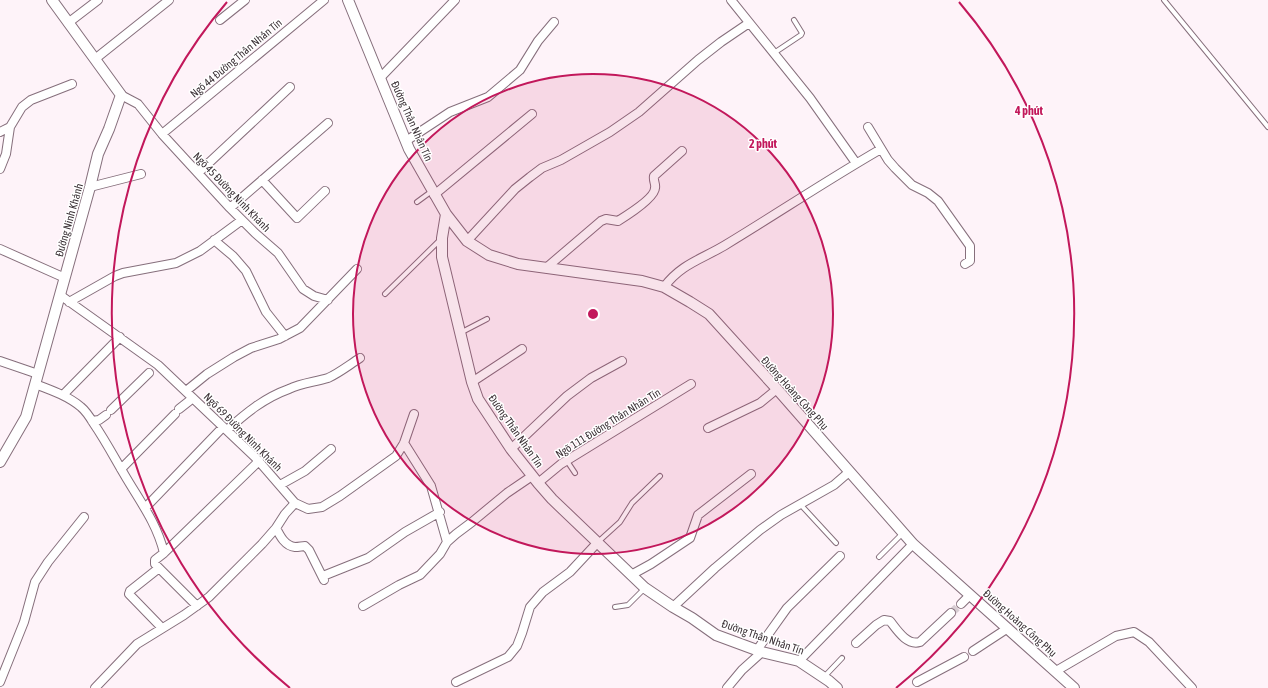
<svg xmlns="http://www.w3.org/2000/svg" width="1268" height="688" font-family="'Asap Condensed',sans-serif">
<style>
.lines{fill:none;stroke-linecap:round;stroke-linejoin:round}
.minor-tunnel{stroke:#d7ccd2;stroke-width:8;stroke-dasharray:8 4;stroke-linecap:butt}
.service-casing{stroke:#866f7c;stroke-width:6}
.minor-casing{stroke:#866f7c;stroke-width:10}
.tertiary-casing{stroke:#866f7c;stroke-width:12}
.service{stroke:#fff;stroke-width:4}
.minor{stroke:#fff;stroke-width:8}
.tertiary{stroke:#fff;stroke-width:10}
.ring{fill:none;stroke:#c2185b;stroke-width:2}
.labels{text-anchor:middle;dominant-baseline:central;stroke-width:3;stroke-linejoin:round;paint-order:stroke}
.street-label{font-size:11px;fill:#3a3035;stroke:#fff}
.centre{fill:#c2185b;stroke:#fff;stroke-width:2}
.ring-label{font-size:12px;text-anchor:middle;font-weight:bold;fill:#c2185b;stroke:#fff;stroke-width:3;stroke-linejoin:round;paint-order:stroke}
</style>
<rect width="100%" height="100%" fill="#fef3f9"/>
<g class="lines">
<path class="minor-tunnel" d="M 951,613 L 961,604"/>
<defs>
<path id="service" d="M 1164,0 L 1268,127
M 774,53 L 801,35 L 802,33 L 794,20
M 417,202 L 432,191
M 385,294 L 440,240
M 460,333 L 487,319
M 567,461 L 575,473
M 800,504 L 836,543
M 598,542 L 620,522 L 632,503 L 660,476
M 879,557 L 903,533
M 615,607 L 628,605 L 645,588
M 824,677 L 842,658"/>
<path id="minor" d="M 731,0 L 810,98 L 856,163
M 220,20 L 245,0
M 68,23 L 98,0
M 95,59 L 169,0
M 380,78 L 455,0
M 121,95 L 138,104 L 162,134 L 230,208 L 255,233 L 278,253 L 303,289 L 314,296 L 328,300
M 10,127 L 22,107 L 31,100 L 72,84
M 868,127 L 888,160 L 895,168 L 912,185 L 928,193 L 938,201 L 970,246 L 970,261 L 965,264
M 0,132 L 10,127 L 6,154 L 0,169
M 162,134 L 324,0
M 406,141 L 450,112 L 488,97 L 520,70 L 538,41 L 554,22
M 198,173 L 290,87
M 262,180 L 297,218 L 325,191
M 90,187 L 141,174
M 434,195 L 532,114
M 230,208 L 328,123
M 214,240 L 233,256 L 246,271 L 266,312 L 285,336
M 467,241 L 515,189 L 530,177 L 542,168 L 561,160 L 610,132 L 639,112 L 698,60 L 721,42 L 749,23
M 0,249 L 65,278
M 546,268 L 601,221 L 606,219 L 618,221 C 626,216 655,198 655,188 C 656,184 653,181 654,176 L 682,151
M 664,287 C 682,263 703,259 727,244 C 778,213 829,179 881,149
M 60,295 L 158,365 L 256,458 L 295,503 L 308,509 L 322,507 L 340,496 L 396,456 L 404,443 L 414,414
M 69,302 L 115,276 L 123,273 L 176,263 L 200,251 L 242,220
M 0,361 L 38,374
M 472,382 L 522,349
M 35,384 C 51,390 68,396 81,407 C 86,411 91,419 94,424 C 105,440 114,457 124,474 C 139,500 157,523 164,553 L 155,560 L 155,564 L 197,606
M 186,391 L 207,374 L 234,357 L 251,348 L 279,339 L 300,328 L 357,269
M 63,395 L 120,337
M 179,409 L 193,398
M 111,410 L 149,373
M 92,421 L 99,420 L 106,415
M 708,428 L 760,403 L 777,389
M 227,430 C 246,413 264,398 289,389 C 301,383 315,382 328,378 C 339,373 349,365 360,358
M 404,443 L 431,486 L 447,542
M 511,449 L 567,396 L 591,378 L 622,361
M 121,469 L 175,414
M 538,483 L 561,464 L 691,384
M 280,485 L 305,471 L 331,449
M 145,508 L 223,427
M 276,528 C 280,536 285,546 295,547 C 299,547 302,546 305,546 L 309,550 L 324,580
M 164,553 L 259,461
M 159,568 L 130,591 L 129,594 L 162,628
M 631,575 L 651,564 L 690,538 L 698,515 L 751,474
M 323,576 L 368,558 L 405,532 L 440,512
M 961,604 L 970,595
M 363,606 L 399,585 L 420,575 L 440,554 L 447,542 L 456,534 L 472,522 L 507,493 L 532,476
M 673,607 L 715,568 L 760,530 L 781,515 L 834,485 L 849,472
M 856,643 L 876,625 L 884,620 L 890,621 C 897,630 907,646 920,642 L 951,613
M 757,650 L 787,608 L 840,556
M 973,651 L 1008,628
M 799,661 L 913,544
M 1056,671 L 1116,636 L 1134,632 L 1149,642 L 1192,688
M 0,682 L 24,622 L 35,582 L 48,562 L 84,517
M 456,682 L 508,657 L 517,646 L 522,633 L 530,607 L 543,592 L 570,572 L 598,542
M 917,682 L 964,657
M 95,688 L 137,644 L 184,615 L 209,597 L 262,544 L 276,528 L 285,514 L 295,503
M 727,688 L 742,670 L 762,652"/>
<path id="tertiary" d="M 348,0 L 409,149 L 446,214 L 442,238 L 442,257 L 472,382 L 478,399 L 511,449 L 538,483 L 552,499 L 645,588 L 673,607 L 692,618 L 716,635 L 762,652 L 799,661 L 829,681 L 837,688
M 446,214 L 467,241 L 489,255 L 518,264 L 642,281 L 664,287 L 690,302 L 709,314 L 777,389 L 913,544 L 1074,688
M 0,462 L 26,417 L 90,187 L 98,154 L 109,129 L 121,95 L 52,0"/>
</defs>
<use href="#service" class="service-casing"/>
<use href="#minor" class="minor-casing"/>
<use href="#tertiary" class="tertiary-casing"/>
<use href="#service" class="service"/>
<use href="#minor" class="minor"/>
<use href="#tertiary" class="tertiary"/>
</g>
<circle cx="593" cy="314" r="240" fill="#c2185b" fill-opacity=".12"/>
<g class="ring">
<circle cx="593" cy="314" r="240"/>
<path d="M290 688A481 481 0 0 1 227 2M959 2A481 481 0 0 1 896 688"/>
</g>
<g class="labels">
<g class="street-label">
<text transform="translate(236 58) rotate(-40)">Ngõ 44 Đường Thân Nhân Tín</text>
<text transform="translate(412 121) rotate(66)">Đường Thân Nhân Tín</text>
<text transform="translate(232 192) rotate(46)">Ngõ 45 Đường Ninh Khánh</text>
<text transform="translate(69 220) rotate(-74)">Đường Ninh Khánh</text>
<text transform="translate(795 393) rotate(48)">Đường Hoàng Công Phụ</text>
<text transform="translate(608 423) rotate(-32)">Ngõ 111 Đường Thân Nhân Tín</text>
<text transform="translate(516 431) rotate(55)">Đường Thân Nhân Tín</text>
<text transform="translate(243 432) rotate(45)">Ngõ 69 Đường Ninh Khánh</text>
<text transform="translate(1020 623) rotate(42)">Đường Hoàng Công Phụ</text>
<text transform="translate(763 637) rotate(19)">Đường Thân Nhân Tín</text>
</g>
</g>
<circle cx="593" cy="314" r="6" class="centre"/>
<g class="ring-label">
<text x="1029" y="115">4 phút</text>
<text x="763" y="148">2 phút</text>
</g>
</svg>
